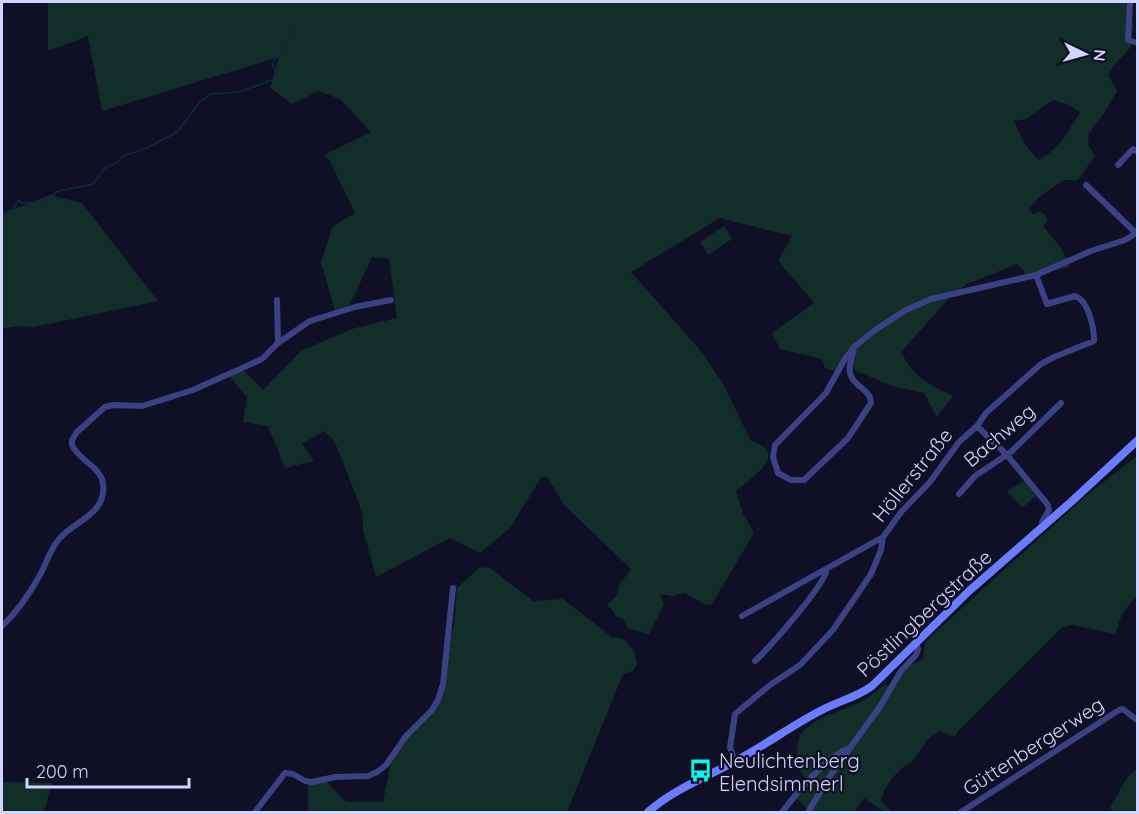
<svg xmlns="http://www.w3.org/2000/svg" width="1139" height="814" font-family="Quicksand,sans-serif">
<style>
.green{fill:#122e29;fill-rule:evenodd}
.lines{fill:none;stroke-linecap:round;stroke-linejoin:round}
.stream{stroke:#0c2a46;stroke-width:1.5}
.minor{stroke:#3a4283;stroke-width:6}
.secondary{stroke:#6a7dfe;stroke-width:8}
.labels{text-anchor:middle;dominant-baseline:central;stroke-width:4.5;stroke-linejoin:round;paint-order:stroke}
.street-label{font-size:20px;fill:#d2d4ff;stroke:#0f0f25}
.poi-label{font-size:20px;fill:#d2d4ff;stroke:#0f0f25;text-anchor:start}
</style>
<rect width="100%" height="100%" fill="#0f0f25"/>
<path class="green" d="M 48,2 L 1131,2 L 1133,26 L 1131,47 L 1114,65 L 1108,75 L 1117,91 L 1104,113 L 1089,133 L 1088,144 L 1095,156 L 1078,180 L 1064,180 L 1039,197 L 1029,209 L 1033,214 L 1040,211 L 1045,215 L 1047,221 L 1043,226 L 1061,248 L 1070,267 L 1036,275 L 1027,275 L 1017,264 L 967,284 L 952,295 L 901,352 C 915,379 927,383 953,396 L 937,417 L 924,393 L 895,387 L 856,371 L 853,366 L 856,356 L 847,349 L 835,371 L 825,368 L 822,359 L 780,349 L 772,333 L 814,303 L 778,261 L 792,236 L 720,218 L 631,272 L 701,351 L 723,384 L 751,441 C 791,453 752,477 736,491 L 743,514 L 754,533 L 712,604 L 706,605 L 685,593 L 672,596 L 660,594 L 664,605 L 649,634 L 628,628 L 623,619 L 616,617 L 612,609 L 607,606 L 617,595 L 619,585 L 631,569 L 564,505 L 547,476 L 541,478 L 510,528 L 480,553 L 450,538 L 376,577 L 363,530 L 363,516 L 355,493 L 334,440 L 324,431 L 302,444 L 314,461 L 285,468 L 268,426 L 243,422 L 247,397 L 229,376 L 243,370 L 263,390 L 302,350 L 355,328 L 397,318 L 389,259 L 372,257 L 350,305 L 335,311 L 321,262 L 333,226 L 355,213 L 330,161 L 324,155 L 371,132 L 340,99 L 319,91 L 292,104 L 270,88 L 279,57 L 102,111 L 88,36 L 48,51 ZM 1053,100 L 1067,104 L 1080,112 C 1068,131 1059,150 1038,160 L 1024,143 L 1014,121 L 1026,119 Z
M 50,195 L 82,203 L 158,301 L 34,327 L 17,326 L 2,329 L 2,214 Z
M 724,226 L 732,239 L 708,255 L 700,242 Z
M 1137,456 L 1137,595 L 1122,614 L 1115,634 L 1073,625 L 1061,628 L 958,731 L 955,737 L 940,731 C 921,741 924,749 912,762 C 908,766 909,763 904,767 C 894,774 883,789 881,801 L 891,811 L 890,812 L 885,812 L 864,798 L 854,812 L 811,812 L 796,798 L 807,779 L 793,763 C 800,752 795,745 800,736 C 814,715 846,711 866,699 C 872,695 879,689 885,685 L 890,686 L 909,666 L 923,659 L 925,644 L 931,636 L 1087,495 Z
M 1024,481 L 1036,496 L 1022,508 L 1007,491 Z
M 480,567 L 490,568 L 533,601 L 563,599 L 612,637 L 624,639 L 634,651 L 637,664 L 633,671 L 623,674 L 567,812 L 308,812 L 308,784 L 326,781 L 346,802 L 383,802 L 391,760 L 407,736 L 441,699 L 448,648 L 454,624 L 457,588 Z
M 1137,769 L 1137,812 L 1114,812 L 1110,808 L 1128,776 Z
M 2,782 L 52,783 L 44,812 L 2,812 Z"/>
<g class="lines">
<path class="stream" d="M 2,212 L 12,210 L 19,200 L 21,203 L 45,203 L 58,191 L 93,184 L 105,168 L 118,162 L 123,156 L 147,148 L 177,132 L 200,102 L 211,94 L 239,92 L 275,79 L 275,70 L 272,63 L 281,53 L 294,24"/>
<path class="minor" d="M 1130,2 L 1128,40 L 1138,43
M 1118,165 L 1133,149 L 1138,152
M 1086,185 L 1136,233
M 277,300 L 278,343
M 854,347 C 853,357 847,367 851,376 C 856,388 871,390 871,403 L 848,438 L 804,480 L 791,480 L 778,473 L 773,457 L 775,445 L 826,393 L 846,357 L 854,347 L 875,330 L 906,310 L 931,299 L 1036,275 L 1091,251 L 1125,240 L 1138,232
M 977,426 L 1007,455 L 1048,505 L 1049,510 L 1042,522 L 1044,526
M 959,494 L 975,476 L 1011,452 L 1061,403
M 742,616 L 883,537
M 2,626 C 17,612 30,593 40,575 C 47,562 50,549 60,538 C 76,520 107,514 103,483 C 100,466 78,460 72,445 L 72,440 L 77,432 L 105,407 L 113,405 L 142,406 L 193,390 L 262,359 L 278,343 L 310,321 L 355,307 L 391,300
M 755,661 C 769,648 825,585 827,569
M 735,762 L 730,747 L 735,714 L 770,685 L 800,665 L 833,630 L 871,574 L 881,550 L 883,537 L 902,511 L 930,482 L 959,442 L 977,426 L 986,413 L 1041,364 L 1054,357 L 1094,341 C 1094,328 1089,301 1075,296 L 1047,304 L 1036,275
M 255,812 L 285,773 L 293,774 L 305,781 L 312,782 L 335,777 L 368,776 L 377,772 L 386,765 L 406,736 L 432,710 L 438,700 L 443,684 L 453,588
M 782,812 C 794,796 829,754 848,749
M 808,812 L 832,773 L 879,708 L 901,671 L 916,655 L 918,649 L 916,643
M 961,812 L 1119,710 L 1123,709 L 1138,721"/>
<path class="secondary" d="M 648,812 C 675,788 708,777 739,759 C 767,744 794,724 822,710 C 839,701 857,697 872,686 L 969,591 L 1071,502 L 1138,440"/>
</g>
<defs>
<symbol id="bus-bare" viewBox="-9 -9 18 18"><path d="M-5-6H5V4H4V6H2V4H-2V6H-4V4H-5ZM-3.5-4V0h7V-4ZM-3.5 1.2v1.5H-2V1.2ZM2 1.2v1.5H3.5V1.2Z" fill="#01fcee" stroke="#0f0f25" stroke-width="2.5" paint-order="stroke"/></symbol>
</defs>
<g fill-rule="evenodd">
<use href="#bus-bare" x="684" y="754" width="33" height="33"/>
</g>
<g class="labels">
<g class="street-label">
<text transform="translate(999 435) rotate(-40)">Bachweg</text>
<text transform="translate(912 475) rotate(-51)">Höllerstraße</text>
<text transform="translate(924 613) rotate(-43)">Pöstlingbergstraße</text>
<text transform="translate(1033 746) rotate(-33)">Güttenbergerweg</text>
</g>
<g class="poi-label">
<text x="719" y="760">Neulichtenberg<tspan x="719" dy="23">Elendsimmerl</tspan></text>
</g>
</g>
<rect width="1139" height="814" fill="none" stroke="#d2d4ff" stroke-width="6"/>
<g transform="translate(1085 54) rotate(95)" stroke="#0f0f25" stroke-width="4.5" paint-order="stroke">
<path d="M0-4.5L10 22L0 15L-10 22Z" fill="#d2d4ff"/>
<text y="-9" font-size="16" font-weight="bold" text-anchor="middle" fill="#d2d4ff">N</text>
</g>
<path d="M27 778v9h162v-9" fill="none" stroke="#d2d4ff" stroke-width="3"/>
<text x="36" y="778" font-size="18" fill="#d2d4ff" stroke="#0f0f25" stroke-width="4.5" paint-order="stroke">200 m</text>
</svg>
